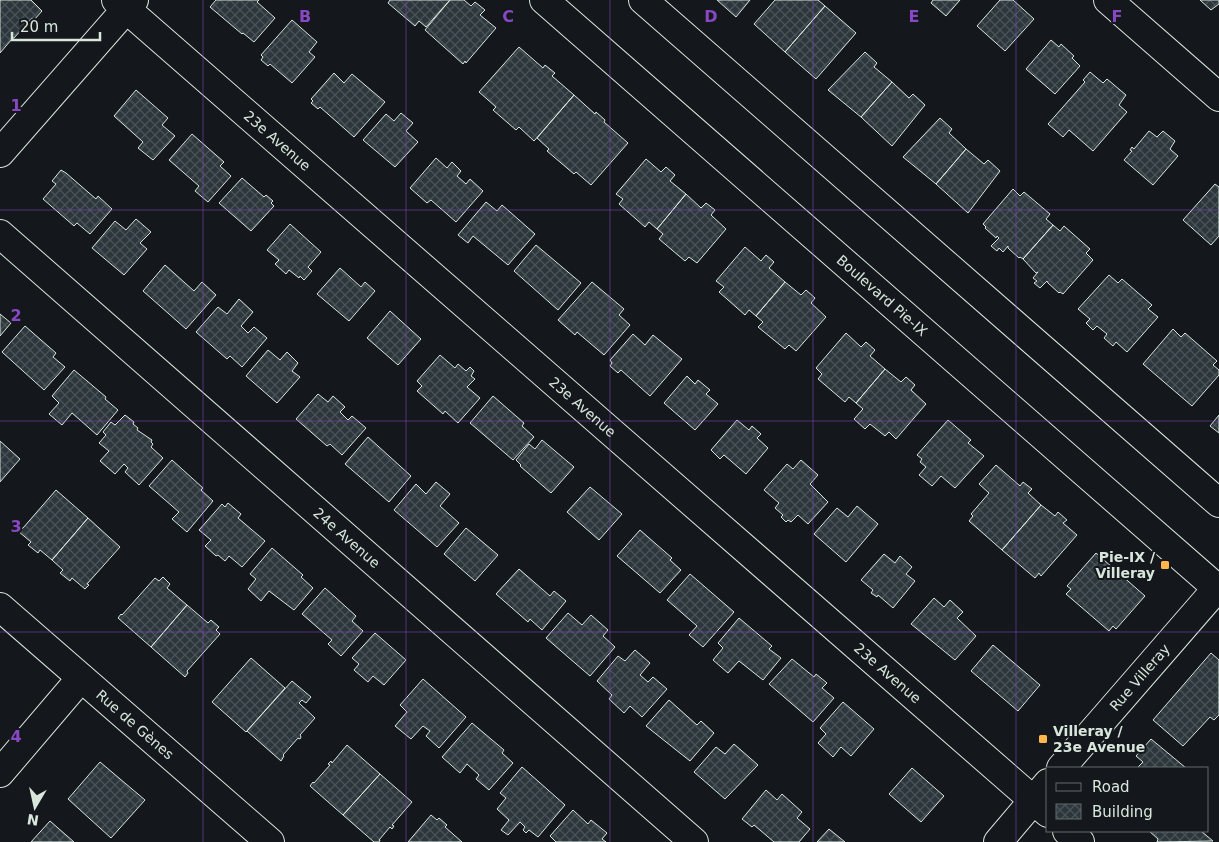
<svg xmlns="http://www.w3.org/2000/svg" width="1219" height="842" font-family="'DejaVu Sans',sans-serif">
<style>
.building{fill:url(#building-cross-hatch);stroke:#d8e6dc}
.lines{fill:none;stroke-linecap:round;stroke-linejoin:round}
.minor-casing{stroke:#d8e6dc;stroke-width:30}
.major-casing{stroke:#d8e6dc;stroke-width:30}
.minor{stroke:#14181c;stroke-width:28}
.major{stroke:#14181c;stroke-width:28}
.grid{fill:none;stroke:#8948c3;stroke-width:1;stroke-opacity:0.55}
.poi-dot{fill:#ffb74d;stroke:#14181c;stroke-width:2}
.labels{text-anchor:middle;dominant-baseline:central;stroke-width:4;stroke-linejoin:round;paint-order:stroke}
.street-label{font-size:14px;fill:#d8e6dc;stroke:#14181c}
.poi-label{font-size:14px;font-weight:bold;fill:#d8e6dc;stroke:#14181c;text-anchor:end}
.grid-label{font-size:16px;text-anchor:middle;font-weight:bold;fill:#8948c3;stroke:#14181c;stroke-width:4;stroke-linejoin:round;paint-order:stroke}
</style>
<defs>
<pattern id="building-cross-hatch" width="8" height="8" patternUnits="userSpaceOnUse" patternTransform="scale(1.25)"><rect width="8" height="8" fill="#2c363c"/><path d="M0 0l8 8M0 8l8-8" fill="none" stroke="#4a5358"/></pattern>
</defs>
<rect width="100%" height="100%" fill="#14181c"/>
<path class="building" d="M 0,0 L 31,0 L 42,11 L 34,20 L 32,18 L 14,38 L 12,38 L 12,39 L 0,53 Z
M 216,0 L 259,0 L 257,2 L 275,18 L 254,42 L 243,33 L 242,34 L 210,7 Z
M 390,0 L 450,0 L 426,27 L 419,21 L 415,26 L 388,3 Z
M 450,0 L 464,0 L 471,6 L 475,2 L 485,10 L 480,15 L 496,28 L 466,63 L 465,61 L 463,64 L 425,30 Z
M 717,0 L 750,0 L 736,17 Z
M 775,0 L 818,0 L 825,6 L 785,52 L 754,24 Z
M 933,0 L 960,0 L 946,16 L 931,3 Z
M 1000,0 L 1013,0 L 1034,19 L 1005,51 L 977,26 Z
M 1200,0 L 1219,0 L 1219,4 L 1211,10 Z
M 825,6 L 856,33 L 816,79 L 785,52 Z
M 292,20 L 317,42 L 309,52 L 315,57 L 292,83 L 270,64 L 268,66 L 261,60 L 263,57 L 261,55 Z
M 1051,40 L 1059,47 L 1061,44 L 1074,56 L 1072,58 L 1080,66 L 1055,94 L 1026,69 Z
M 519,47 L 543,68 L 545,65 L 555,73 L 552,76 L 574,95 L 534,141 L 519,127 L 516,130 L 493,110 L 496,107 L 479,92 Z
M 865,52 L 877,63 L 874,67 L 892,82 L 861,117 L 828,90 Z
M 1090,72 L 1103,83 L 1107,79 L 1126,95 L 1119,105 L 1127,112 L 1093,151 L 1069,130 L 1063,137 L 1048,124 L 1085,82 L 1083,80 Z
M 334,73 L 344,83 L 352,74 L 385,102 L 354,137 L 320,107 L 318,109 L 311,103 L 313,101 L 311,99 Z
M 892,82 L 909,98 L 913,94 L 925,105 L 892,146 L 861,117 Z
M 136,90 L 168,118 L 162,125 L 175,136 L 153,160 L 138,148 L 143,142 L 114,116 Z
M 574,95 L 595,114 L 596,112 L 605,120 L 604,122 L 628,143 L 591,185 L 576,172 L 574,174 L 547,151 L 549,149 L 537,138 Z
M 401,113 L 413,123 L 406,131 L 418,142 L 395,167 L 363,140 L 386,114 L 394,121 Z
M 940,118 L 952,129 L 949,133 L 966,149 L 936,184 L 903,157 Z
M 1149,131 L 1157,137 L 1163,131 L 1175,141 L 1170,149 L 1178,156 L 1153,185 L 1124,160 L 1132,151 L 1130,150 L 1132,147 L 1134,149 Z
M 192,134 L 224,162 L 220,166 L 231,176 L 208,202 L 195,191 L 199,186 L 169,160 Z
M 966,149 L 984,164 L 988,160 L 1000,171 L 968,213 L 936,184 Z
M 436,158 L 447,168 L 452,162 L 461,171 L 457,176 L 466,184 L 470,179 L 483,191 L 456,222 L 431,200 L 427,203 L 410,188 Z
M 646,159 L 661,172 L 666,167 L 675,175 L 670,181 L 686,194 L 657,229 L 649,222 L 645,227 L 619,204 L 623,199 L 616,194 Z
M 61,170 L 66,173 L 96,199 L 98,196 L 112,209 L 90,234 L 77,223 L 74,226 L 43,199 L 56,184 L 52,181 Z
M 242,178 L 264,197 L 266,195 L 273,201 L 271,203 L 274,206 L 251,231 L 219,203 Z
M 1215,184 L 1219,187 L 1219,236 L 1211,245 L 1183,220 Z
M 1013,189 L 1020,196 L 1024,192 L 1050,214 L 1046,219 L 1053,225 L 1023,259 L 1020,257 L 1019,258 L 1008,248 L 1008,246 L 1003,252 L 999,248 L 997,251 L 991,246 L 999,238 L 997,236 L 996,238 L 985,228 L 986,227 L 983,224 Z
M 686,194 L 701,208 L 706,203 L 715,210 L 711,215 L 726,229 L 697,263 L 689,257 L 685,261 L 659,239 L 663,234 L 657,229 Z
M 486,202 L 497,211 L 502,205 L 535,234 L 508,265 L 473,236 L 468,243 L 458,235 Z
M 136,219 L 151,232 L 140,243 L 147,249 L 124,275 L 92,248 L 115,221 L 126,230 Z
M 290,224 L 321,252 L 308,267 L 312,271 L 304,280 L 300,276 L 299,278 L 289,270 L 286,274 L 275,264 L 279,260 L 267,250 Z
M 1053,225 L 1060,231 L 1064,226 L 1090,249 L 1086,253 L 1093,260 L 1063,294 L 1060,292 L 1059,293 L 1048,283 L 1047,281 L 1040,288 L 1034,283 L 1037,281 L 1033,278 L 1038,272 L 1036,273 L 1023,259 Z
M 536,245 L 581,283 L 558,310 L 514,271 Z
M 745,247 L 761,261 L 766,255 L 774,262 L 769,268 L 785,282 L 756,316 L 749,310 L 745,315 L 719,292 L 724,287 L 716,281 Z
M 165,265 L 194,291 L 202,282 L 216,295 L 186,329 L 143,291 Z
M 340,268 L 361,287 L 365,282 L 375,291 L 349,321 L 317,294 Z
M 1109,275 L 1118,283 L 1122,279 L 1152,305 L 1148,309 L 1158,317 L 1127,352 L 1116,342 L 1113,346 L 1104,338 L 1107,334 L 1097,326 L 1093,330 L 1086,323 L 1090,319 L 1078,309 Z
M 592,282 L 624,309 L 619,315 L 630,325 L 604,355 L 577,332 L 575,335 L 558,320 Z
M 785,282 L 801,295 L 806,290 L 815,298 L 811,303 L 826,317 L 796,351 L 789,345 L 785,349 L 758,327 L 763,322 L 756,316 Z
M 239,299 L 253,312 L 241,326 L 248,333 L 254,327 L 267,338 L 242,367 L 230,356 L 227,359 L 196,332 L 218,307 L 227,314 Z
M 390,311 L 421,339 L 398,365 L 367,338 Z
M 0,314 L 11,323 L 0,336 Z
M 25,326 L 56,353 L 53,357 L 65,367 L 44,390 L 2,352 Z
M 1173,329 L 1181,337 L 1185,333 L 1217,361 L 1213,365 L 1219,370 L 1219,375 L 1192,406 L 1143,364 Z
M 846,333 L 861,347 L 866,342 L 875,350 L 870,356 L 885,369 L 856,403 L 849,397 L 845,402 L 818,379 L 822,374 L 816,368 Z
M 633,334 L 645,345 L 653,335 L 682,359 L 650,396 L 621,370 L 618,373 L 610,366 L 612,363 L 610,360 Z
M 268,350 L 280,360 L 287,352 L 298,363 L 292,371 L 300,377 L 277,403 L 246,376 Z
M 440,355 L 455,368 L 458,364 L 466,371 L 470,367 L 474,371 L 471,376 L 475,379 L 467,387 L 480,398 L 458,423 L 445,411 L 443,414 L 417,391 L 422,386 L 417,381 Z
M 885,369 L 901,382 L 906,377 L 915,385 L 911,390 L 926,404 L 896,439 L 889,432 L 885,436 L 870,424 L 865,429 L 854,419 L 863,409 L 856,403 Z
M 74,370 L 106,397 L 105,399 L 118,410 L 97,435 L 72,413 L 62,425 L 49,414 L 59,403 L 52,396 Z
M 687,376 L 695,384 L 698,380 L 710,390 L 706,394 L 718,404 L 695,430 L 664,403 Z
M 318,394 L 328,402 L 333,396 L 345,407 L 340,412 L 348,420 L 352,416 L 366,428 L 342,455 L 330,444 L 327,446 L 296,419 Z
M 493,396 L 524,423 L 522,426 L 534,437 L 513,460 L 470,423 Z
M 125,415 L 134,422 L 133,424 L 138,428 L 137,430 L 152,440 L 151,442 L 153,444 L 151,447 L 163,458 L 139,485 L 125,472 L 128,468 L 124,464 L 115,474 L 100,461 L 109,451 L 99,443 L 106,435 L 103,432 L 111,422 L 115,425 Z
M 1219,415 L 1219,433 L 1210,426 Z
M 737,420 L 749,430 L 752,426 L 761,434 L 757,438 L 768,448 L 746,474 L 724,455 L 720,459 L 711,450 Z
M 948,420 L 971,440 L 968,443 L 984,456 L 955,488 L 941,476 L 932,486 L 919,475 L 926,467 L 920,462 L 922,459 L 917,455 Z
M 368,437 L 411,476 L 389,502 L 345,464 Z
M 542,440 L 574,467 L 551,493 L 520,466 L 521,465 L 516,460 L 529,444 L 535,449 Z
M 0,441 L 20,459 L 0,482 Z
M 172,460 L 203,488 L 201,490 L 213,501 L 187,532 L 172,519 L 179,512 L 149,486 Z
M 801,460 L 818,475 L 810,484 L 828,502 L 808,524 L 798,515 L 791,522 L 788,520 L 786,522 L 781,517 L 783,515 L 775,508 L 779,503 L 764,490 L 787,464 L 793,469 Z
M 996,465 L 1020,486 L 1023,482 L 1032,489 L 1028,493 L 1041,505 L 1002,550 L 969,521 L 973,516 L 971,514 L 989,493 L 979,484 Z
M 436,482 L 450,494 L 440,506 L 459,523 L 437,547 L 394,510 L 416,484 L 426,494 Z
M 590,487 L 622,514 L 599,540 L 567,512 Z
M 56,490 L 88,518 L 52,560 L 40,550 L 38,553 L 28,545 L 31,542 L 18,531 L 23,528 Z
M 228,503 L 241,514 L 238,518 L 265,541 L 242,567 L 229,556 L 225,561 L 218,555 L 216,556 L 205,546 L 211,540 L 199,530 L 222,504 L 225,507 Z
M 1041,505 L 1055,516 L 1058,512 L 1067,520 L 1063,523 L 1077,535 L 1041,576 L 1039,573 L 1035,578 L 1002,550 Z
M 857,506 L 878,524 L 846,562 L 814,534 L 837,508 L 848,517 Z
M 88,518 L 120,547 L 87,584 L 89,585 L 85,589 L 72,578 L 70,581 L 60,573 L 63,570 L 52,560 Z
M 466,528 L 498,555 L 475,581 L 444,554 Z
M 640,530 L 672,558 L 670,560 L 681,570 L 660,593 L 617,556 Z
M 272,548 L 303,575 L 301,577 L 313,588 L 294,610 L 269,591 L 261,601 L 248,589 L 256,579 L 250,574 Z
M 1096,553 L 1145,596 L 1116,629 L 1113,626 L 1109,631 L 1066,594 L 1071,589 L 1067,586 Z
M 884,554 L 895,563 L 900,556 L 912,567 L 906,574 L 915,581 L 893,608 L 878,595 L 877,597 L 871,593 L 873,590 L 861,580 Z
M 519,569 L 550,596 L 554,591 L 566,601 L 542,630 L 530,619 L 528,622 L 496,594 Z
M 690,574 L 734,612 L 703,647 L 689,635 L 697,626 L 667,600 Z
M 163,577 L 170,584 L 167,588 L 187,605 L 151,647 L 118,618 L 121,614 L 122,615 L 155,578 L 159,581 Z
M 325,588 L 356,616 L 352,621 L 363,631 L 341,656 L 328,644 L 332,640 L 302,614 Z
M 934,598 L 944,607 L 950,600 L 963,612 L 957,618 L 976,636 L 955,660 L 911,624 Z
M 187,605 L 208,623 L 211,620 L 219,627 L 216,630 L 220,634 L 187,671 L 188,673 L 185,677 L 151,647 Z
M 568,613 L 582,625 L 591,615 L 608,630 L 603,636 L 615,647 L 590,676 L 546,638 Z
M 739,618 L 772,646 L 769,649 L 781,658 L 763,680 L 739,661 L 728,673 L 713,660 L 723,648 L 718,643 Z
M 375,633 L 406,660 L 384,685 L 373,676 L 368,682 L 354,670 L 359,664 L 352,658 Z
M 993,645 L 1040,685 L 1018,711 L 971,671 Z
M 635,650 L 650,663 L 640,675 L 648,682 L 653,677 L 667,689 L 642,717 L 630,706 L 624,713 L 609,699 L 612,695 L 597,681 L 618,656 L 625,661 Z
M 1211,653 L 1219,660 L 1219,715 L 1214,720 L 1210,717 L 1183,746 L 1153,720 Z
M 251,658 L 285,688 L 246,732 L 212,702 Z
M 792,659 L 814,677 L 816,674 L 827,683 L 822,688 L 834,698 L 813,722 L 769,684 Z
M 423,679 L 466,717 L 439,748 L 426,736 L 430,731 L 423,726 L 411,739 L 395,726 L 407,712 L 400,705 Z
M 292,681 L 311,697 L 306,703 L 302,700 L 299,703 L 315,718 L 300,735 L 301,737 L 300,739 L 298,738 L 283,755 L 284,756 L 281,761 L 247,731 Z
M 669,700 L 697,725 L 701,721 L 714,733 L 690,761 L 646,726 Z
M 843,702 L 874,729 L 851,756 L 841,747 L 833,757 L 818,743 L 826,734 L 820,728 Z
M 472,723 L 504,750 L 502,753 L 513,763 L 489,790 L 476,779 L 479,775 L 467,764 L 460,773 L 442,757 Z
M 1151,739 L 1186,768 L 1137,768 L 1143,762 L 1136,756 Z
M 734,744 L 758,765 L 725,799 L 694,772 L 716,747 L 725,754 Z
M 347,745 L 380,774 L 343,815 L 310,786 L 313,782 L 314,783 L 330,765 L 328,764 L 331,761 L 332,763 Z
M 100,762 L 145,800 L 111,838 L 68,799 Z
M 522,767 L 565,805 L 538,837 L 529,830 L 526,833 L 523,830 L 525,827 L 520,822 L 508,835 L 501,830 L 509,820 L 497,809 L 506,798 L 500,793 Z
M 912,768 L 944,796 L 921,822 L 889,794 Z
M 380,774 L 412,802 L 392,825 L 394,826 L 392,829 L 390,827 L 379,840 L 380,840 L 379,842 L 374,842 L 343,815 Z
M 766,790 L 777,800 L 782,794 L 802,812 L 797,818 L 810,829 L 799,842 L 774,842 L 754,825 L 752,827 L 742,819 Z
M 573,810 L 588,824 L 591,820 L 607,833 L 602,839 L 606,842 L 556,842 L 550,836 Z
M 431,815 L 437,820 L 439,818 L 447,825 L 445,827 L 462,842 L 408,842 Z
M 50,821 L 74,842 L 31,842 Z
M 829,829 L 845,842 L 817,842 Z
M 1149,831 L 1201,831 L 1213,841 L 1157,842 L 1158,839 Z"/>
<g class="lines">
<defs>
<g id="minor">
<path id="s1" d="M 116,0 L 1048,813"/>
<path d="M 1108,0 L 1219,97"/>
<path d="M 0,153 L 134,0"/>
<path id="s2" d="M 0,234 L 694,842"/>
<path id="s3" d="M 0,607 L 270,842"/>
<path id="s4" d="M 1061,768 L 1219,586"/>
<path d="M 0,773 L 81,678"/>
<path d="M 1067,831 L 1080,842"/>
<path d="M 998,842 L 1048,783"/>
</g>
<g id="major">
<path id="s5" d="M 544,0 L 1219,590"/>
<path d="M 643,0 L 1219,503"/>
</g>
</defs>
<use href="#minor" class="minor-casing"/>
<use href="#major" class="major-casing"/>
<use href="#minor" class="minor"/>
<use href="#major" class="major"/>
</g>
<path class="grid" d="M 203,0 L 203,842M 406,0 L 406,842M 610,0 L 610,842M 813,0 L 813,842M 1016,0 L 1016,842M 0,210 L 1219,210M 0,421 L 1219,421M 0,632 L 1219,632"/>
<g class="poi-dot">
<rect x="1160" y="560" width="10" height="10" rx="2.5"/>
<rect x="1038" y="734" width="10" height="10" rx="2.5"/>
</g>
<g class="labels">
<g class="street-label">
<text stroke="none"><textPath href="#s1" startOffset="214">23e Avenue</textPath></text>
<text stroke="none"><textPath href="#s5" startOffset="449">Boulevard Pie-IX</textPath></text>
<text stroke="none"><textPath href="#s1" startOffset="619">23e Avenue</textPath></text>
<text stroke="none"><textPath href="#s2" startOffset="461">24e Avenue</textPath></text>
<text stroke="none"><textPath href="#s1" startOffset="1024">23e Avenue</textPath></text>
<text stroke="none"><textPath href="#s4" startOffset="120">Rue Villeray</textPath></text>
<text stroke="none"><textPath href="#s3" startOffset="179">Rue de Gènes</textPath></text>
</g>
<g class="poi-label">
<text x="1155" y="557">Pie-IX /<tspan x="1155" dy="16">Villeray</tspan></text>
<text x="1053" y="731" text-anchor="start">Villeray /<tspan x="1053" dy="16">23e Avenue</tspan></text>
</g>
</g>
<g class="grid-label">
<text x="305" y="22">B</text>
<text x="508" y="22">C</text>
<text x="711" y="22">D</text>
<text x="914" y="22">E</text>
<text x="1117" y="22">F</text>
<text x="16" y="111">1</text>
<text x="16" y="321">2</text>
<text x="16" y="532">3</text>
<text x="16" y="742">4</text>
</g>
<rect x="1046" y="767" width="162" height="65" fill="#14181c" stroke="#626a69"/>
<rect x="1056" y="783" width="25" height="8" fill="#14181c" stroke="#626a69"/>
<text x="1092" y="792" font-size="15" fill="#d8e6dc">Road</text>
<rect x="1056" y="804" width="25" height="15" fill="url(#building-cross-hatch)" stroke="#626a69"/>
<text x="1092" y="817" font-size="15" fill="#d8e6dc">Building</text>
<g transform="translate(35 807) rotate(189)" stroke="#14181c" stroke-width="4" paint-order="stroke">
<path d="M0-4L9 19L0 12L-9 19Z" fill="#d8e6dc"/>
<text y="-8" font-size="14" font-weight="bold" text-anchor="middle" fill="#d8e6dc">N</text>
</g>
<path d="M12 32v8h88v-8" fill="none" stroke="#d8e6dc" stroke-width="2.5"/>
<text x="20" y="32" font-size="15" fill="#d8e6dc" stroke="#14181c" stroke-width="4" paint-order="stroke">20 m</text>
</svg>
